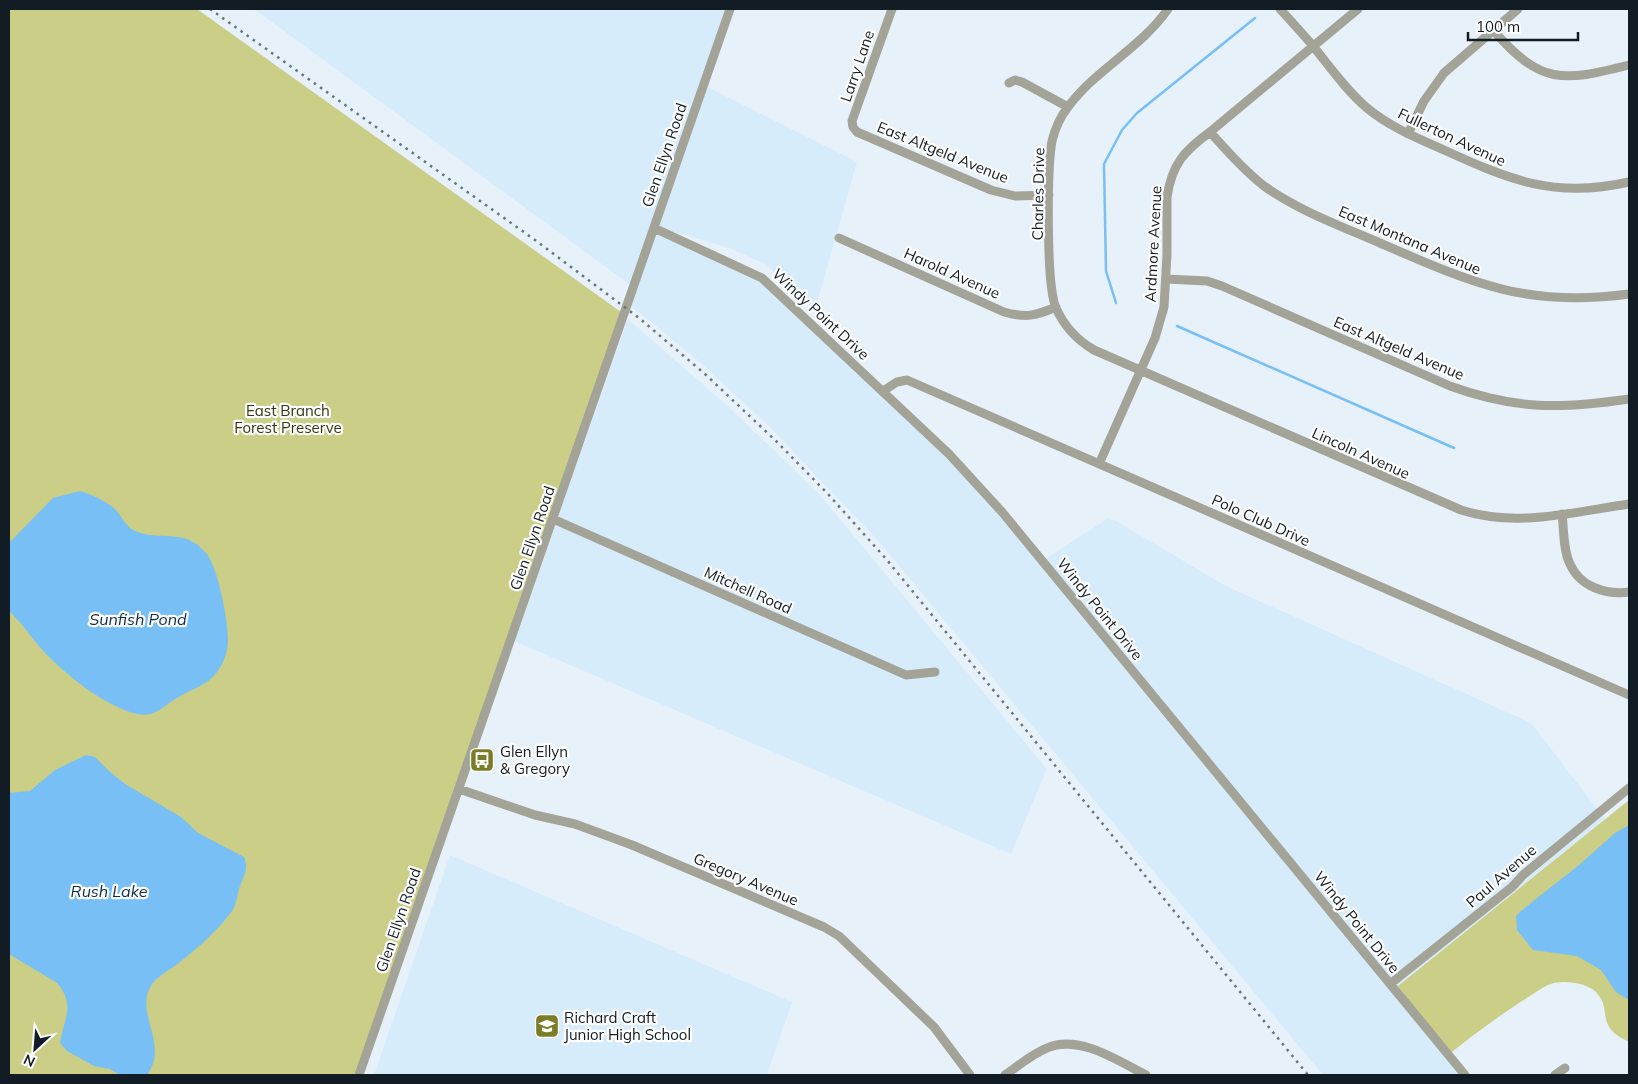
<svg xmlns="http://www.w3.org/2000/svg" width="1638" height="1084" font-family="Mulish,sans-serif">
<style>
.built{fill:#d7ecfb}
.green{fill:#cace87}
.water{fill:#77bff4}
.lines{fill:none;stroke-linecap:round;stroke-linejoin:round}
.stream{stroke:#77bff4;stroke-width:2.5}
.minor{stroke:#a3a497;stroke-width:9}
.rail{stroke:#68727b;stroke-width:2.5;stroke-dasharray:2.5 5;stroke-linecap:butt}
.labels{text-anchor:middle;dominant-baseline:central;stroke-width:4.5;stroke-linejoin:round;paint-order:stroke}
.street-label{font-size:15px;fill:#121c24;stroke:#fdfdfd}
.park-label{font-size:15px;fill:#343612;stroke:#fdfdfd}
.poi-label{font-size:15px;fill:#121c24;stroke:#fdfdfd;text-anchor:start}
.water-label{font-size:16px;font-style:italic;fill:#0c2c42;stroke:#fdfdfd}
</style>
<rect width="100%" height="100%" fill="#e7f1fa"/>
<path class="built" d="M 254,9 L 727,9 L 629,284 Z
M 705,86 L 857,162 L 815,310 L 766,264 L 729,248 L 657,227 Z
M 655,232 L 760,280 L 946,455 L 1039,563 L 1107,519 L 1116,521 L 1226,586 L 1531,723 L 1605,819 L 1398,986 L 1393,993 L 1461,1075 L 1323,1075 L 881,544 L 768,425 L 700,362 L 630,305 Z
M 628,319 L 731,409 L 819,494 L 1047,769 L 1011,854 L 514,641 Z
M 450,855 L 792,1002 L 767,1075 L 374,1075 Z"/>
<path class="green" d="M 9,9 L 197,9 L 621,312 L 356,1075 L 9,1075 Z
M 1629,800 L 1629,1042 C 1593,1025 1614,1011 1596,992 C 1586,982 1560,979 1548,985 C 1539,989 1531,996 1522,1001 C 1496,1018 1472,1036 1448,1055 L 1398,986 Z"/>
<path class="water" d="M 80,491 C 93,495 105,500 116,510 C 121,516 126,526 133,530 C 160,543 183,526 206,553 C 218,567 228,620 228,640 C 228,651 224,663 217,672 C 207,686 191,689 177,698 C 160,708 155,719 133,713 C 101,703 69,677 46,654 C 33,640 23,624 9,611 L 9,543 L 53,498 Z
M 86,755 L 95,757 L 109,771 L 125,784 L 181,817 L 198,833 L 244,857 C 249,869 244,875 240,886 C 237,894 237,904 232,911 C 218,930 198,948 180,962 C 171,969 159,975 152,984 C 133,1012 170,1044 147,1075 L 120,1075 L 110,1069 L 94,1066 L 67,1051 L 60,1043 C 64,1018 76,1005 57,983 L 9,954 L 9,793 L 30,791 L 55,770 Z
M 1629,825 L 1629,1000 L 1616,992 L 1601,970 L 1577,956 L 1533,950 L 1517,930 L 1516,916 L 1521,911 L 1579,865 L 1615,833 Z"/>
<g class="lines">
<path class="stream" d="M 1116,303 L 1106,271 L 1104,164 L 1122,130 L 1137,113 L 1255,18
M 1177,326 L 1454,448"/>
<path class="minor" d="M 892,9 L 852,121 L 853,127 L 857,132 L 991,190 L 1015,196 L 1049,195
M 1168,9 C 1141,48 1096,69 1068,107 C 1060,117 1055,129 1052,141 C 1047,169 1046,285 1056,308 C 1064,326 1077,340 1094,350 L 1461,510 C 1517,528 1573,512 1629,504
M 1280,9 C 1291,21 1302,33 1313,46 C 1330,67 1346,90 1367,108 C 1390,127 1417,138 1444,150 C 1510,180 1555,199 1629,182
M 1493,30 C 1541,85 1562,82 1629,65
M 1009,83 L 1015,80 L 1022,82 L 1068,107
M 1210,132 C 1227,151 1244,170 1264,186 C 1299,211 1341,226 1380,243 C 1472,283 1527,308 1629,294
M 1408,134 L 1424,101 L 1444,73 L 1518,9
M 654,228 L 762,278 L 949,454 L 1002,512 L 1465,1075
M 839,238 L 1004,312 C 1026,318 1035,316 1056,307
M 1166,279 L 1207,281 L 1222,286 L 1450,386 C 1516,410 1561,409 1629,399
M 883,391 L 897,382 L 907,380 L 1629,695
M 1099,464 L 1155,338 L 1164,307 L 1167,254 L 1167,197 C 1172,164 1184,151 1210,132 L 1358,9
M 1562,514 C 1564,529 1563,550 1570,564 C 1580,587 1606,595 1629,592
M 553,519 L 906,675 L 935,672
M 459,789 L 535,815 L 575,824 L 632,845 L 824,927 L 839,936 L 934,1027 L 970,1075
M 1390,984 L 1512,887 L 1523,875 L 1629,788
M 359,1075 L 730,9
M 1005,1075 C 1018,1066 1032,1054 1047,1048 C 1079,1034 1118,1061 1146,1075
M 1555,1075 L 1565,1068"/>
<path class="rail" d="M 210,9 L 535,240 L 639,318 L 705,374 L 776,441 L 828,494 L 887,560 L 1308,1075"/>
</g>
<defs>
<symbol id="bus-square" viewBox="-11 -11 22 22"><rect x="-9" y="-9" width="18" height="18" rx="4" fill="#7b7d26" stroke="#fdfdfd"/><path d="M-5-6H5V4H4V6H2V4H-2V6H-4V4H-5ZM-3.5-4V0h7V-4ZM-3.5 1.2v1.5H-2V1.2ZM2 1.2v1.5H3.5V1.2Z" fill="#fff"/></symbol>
<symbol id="school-square" viewBox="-11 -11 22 22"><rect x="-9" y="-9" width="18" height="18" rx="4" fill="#7b7d26" stroke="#fdfdfd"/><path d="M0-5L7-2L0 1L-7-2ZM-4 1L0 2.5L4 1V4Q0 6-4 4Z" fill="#fff"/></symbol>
</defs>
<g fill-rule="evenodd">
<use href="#bus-square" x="468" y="746" width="28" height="28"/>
<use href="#school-square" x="533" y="1012" width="28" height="28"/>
</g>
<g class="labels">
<g class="street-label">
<text transform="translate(857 66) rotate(-71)">Larry Lane</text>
<text transform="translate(1452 137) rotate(25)">Fullerton Avenue</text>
<text transform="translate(943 152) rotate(22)">East Altgeld Avenue</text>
<text transform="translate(664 155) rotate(-71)">Glen Ellyn Road</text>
<text transform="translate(1038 194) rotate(-89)">Charles Drive</text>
<text transform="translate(1410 240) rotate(23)">East Montana Avenue</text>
<text transform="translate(1153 244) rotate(-87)">Ardmore Avenue</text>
<text transform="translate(952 273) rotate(24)">Harold Avenue</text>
<text transform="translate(821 314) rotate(43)">Windy Point Drive</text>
<text transform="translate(1399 348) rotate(23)">East Altgeld Avenue</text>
<text transform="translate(1361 453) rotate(24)">Lincoln Avenue</text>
<text transform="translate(1261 520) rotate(24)">Polo Club Drive</text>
<text transform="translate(532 538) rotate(-71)">Glen Ellyn Road</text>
<text transform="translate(748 590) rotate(24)">Mitchell Road</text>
<text transform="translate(1100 609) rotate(51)">Windy Point Drive</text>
<text transform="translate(1501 876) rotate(-41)">Paul Avenue</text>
<text transform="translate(746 879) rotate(23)">Gregory Avenue</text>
<text transform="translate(398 920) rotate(-71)">Glen Ellyn Road</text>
<text transform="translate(1357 922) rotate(51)">Windy Point Drive</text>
</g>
<g class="park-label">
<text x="288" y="410">East Branch<tspan x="288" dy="17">Forest Preserve</tspan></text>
</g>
<g class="poi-label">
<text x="500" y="751">Glen Ellyn<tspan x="500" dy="17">&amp; Gregory</tspan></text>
<text x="564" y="1017">Richard Craft<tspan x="564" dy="17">Junior High School</tspan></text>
</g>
<g class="water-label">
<text x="138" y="619">Sunfish Pond</text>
<text x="109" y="891">Rush Lake</text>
</g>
</g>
<rect width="1638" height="1084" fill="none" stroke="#121c24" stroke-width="20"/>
<g transform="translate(35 1049) rotate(206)" stroke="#fdfdfd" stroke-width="4" paint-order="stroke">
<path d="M0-4L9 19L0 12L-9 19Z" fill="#121c24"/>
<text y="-8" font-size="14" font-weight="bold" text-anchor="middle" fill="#121c24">N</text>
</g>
<path d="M1468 32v8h110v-8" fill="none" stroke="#121c24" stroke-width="2.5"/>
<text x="1476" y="32" font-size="15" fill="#121c24" stroke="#fdfdfd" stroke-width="4" paint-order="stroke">100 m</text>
</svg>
